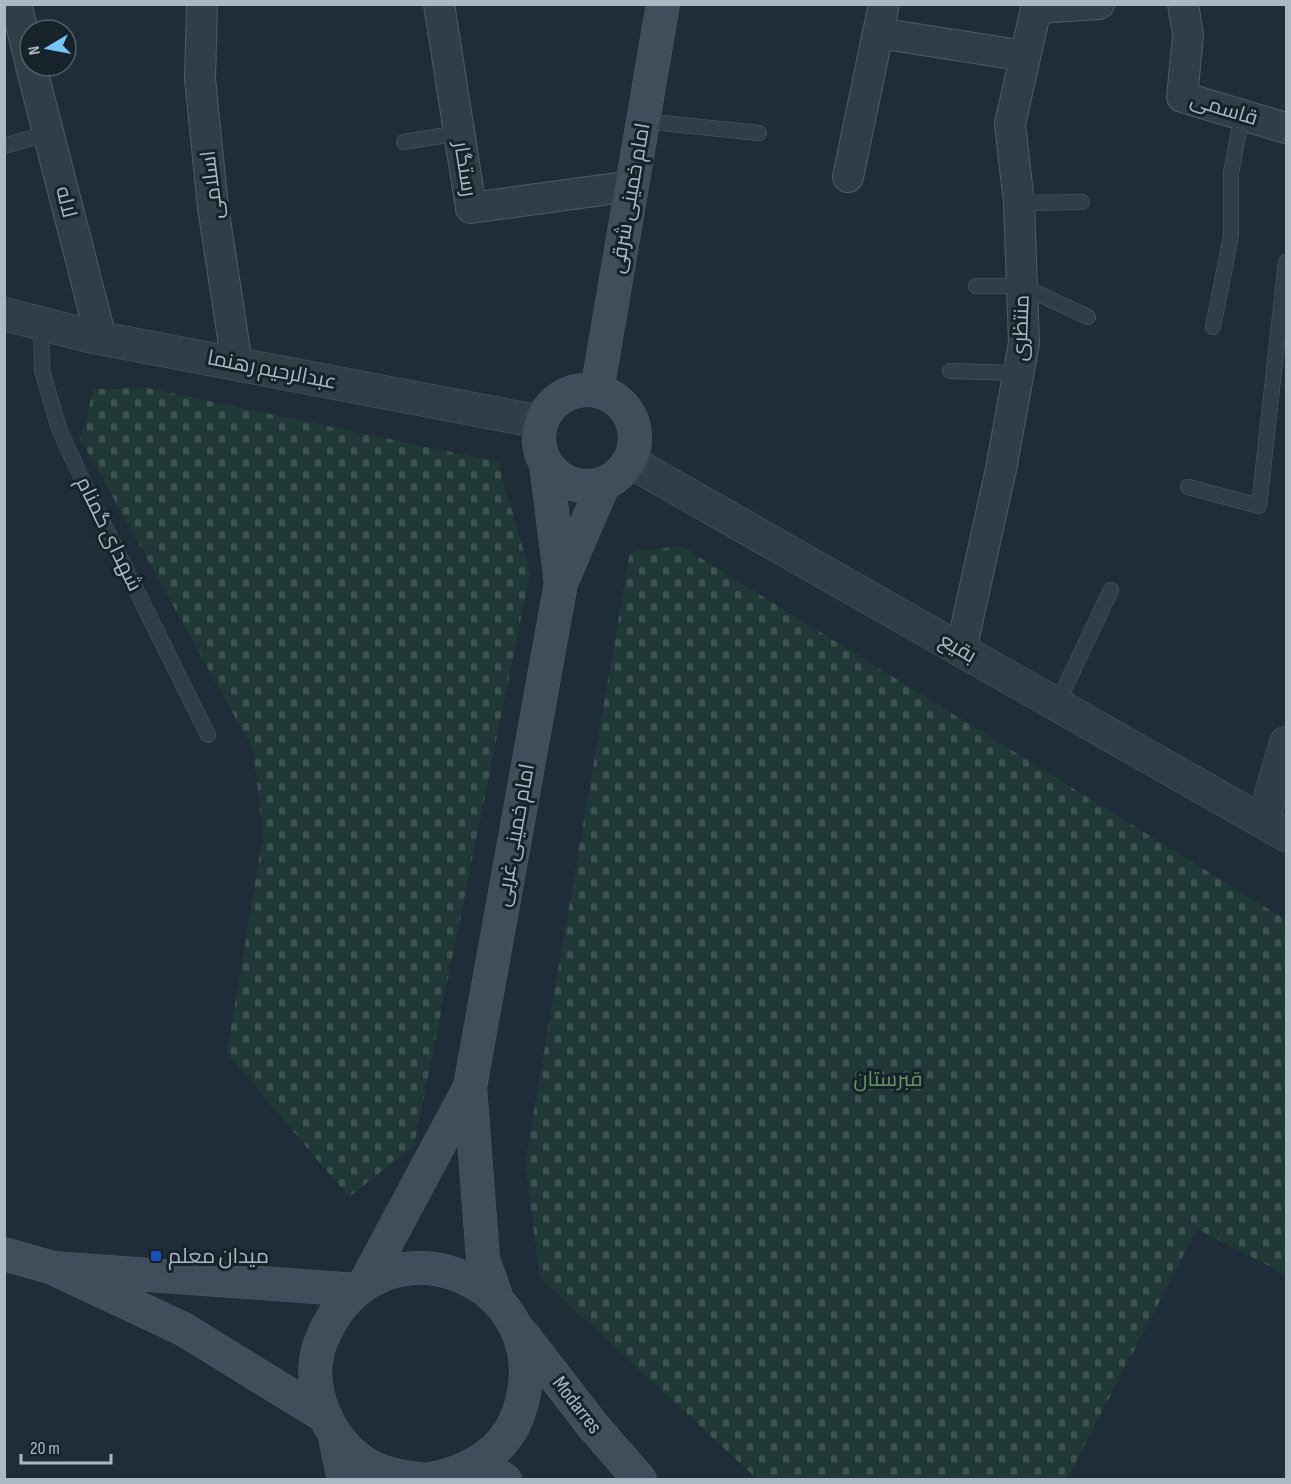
<svg xmlns="http://www.w3.org/2000/svg" width="1291" height="1484" font-family="'Sofia Sans Condensed',Cairo,sans-serif">
<style>
.cemetery{fill:url(#cemetery-stones)}
.lines{fill:none;stroke-linecap:round;stroke-linejoin:round}
.service-casing{stroke:#4f5c65;stroke-width:16}
.minor-casing{stroke:#4f5c65;stroke-width:32}
.tertiary-casing{stroke:#4f5c65;stroke-width:34}
.secondary-casing{stroke:#4f5c65;stroke-width:34}
.service{stroke:#323e47;stroke-width:15}
.minor{stroke:#323e47;stroke-width:30}
.tertiary{stroke:#323e47;stroke-width:33}
.secondary{stroke:#3f4e5a;stroke-width:33}
.transit-dot{fill:#1a4fb4;stroke:#17232b;stroke-width:2}
.labels{text-anchor:middle;dominant-baseline:central;stroke-width:6;stroke-linejoin:round;paint-order:stroke}
.street-label{font-size:21px;fill:#abb9c4;stroke:#17232b}
.park-label{font-size:21px;fill:#639565;stroke:#17232b}
.poi-label{font-size:21px;fill:#abb9c4;stroke:#17232b;text-anchor:start}
</style>
<defs>
<pattern id="cemetery-stones" width="16" height="16" patternUnits="userSpaceOnUse" patternTransform="scale(1.5)"><rect width="16" height="16" fill="#203836"/><path d="M2 7V4a2 2 0 0 1 4 0v3zM10 15v-3a2 2 0 0 1 4 0v3z" fill="#3e5351"/></pattern>
</defs>
<rect width="100%" height="100%" fill="#1e2d37"/>
<path class="cemetery" d="M 147,388 L 498,462 L 530,573 L 414,1146 L 349,1197 L 227,1053 L 263,835 L 253,749 L 80,438 L 94,389 Z
M 681,546 L 1286,920 L 1286,1275 L 1197,1229 L 1067,1479 L 757,1479 L 540,1278 L 525,1163 L 630,552 Z"/>
<g class="lines">
<defs>
<path id="service" d="M 643,121 L 759,133
M 404,142 L 459,133
M 4,146 L 49,133
M 1019,203 L 1082,202
M 976,286 L 1022,286 L 1088,317
M 41,323 L 42,370 L 59,429 L 93,503 L 208,735
M 1213,327 L 1231,236 L 1231,173 L 1242,115
M 950,371 L 1019,373
M 1188,487 L 1259,506 L 1286,262
M 1057,704 L 1111,590"/>
<path id="minor" d="M 16,4 L 30,60
M 202,4 L 200,79 L 213,207 L 237,364
M 439,4 L 471,208 L 632,186
M 1183,4 L 1188,35 L 1182,97 L 1286,128
M 1038,8 L 1099,4
M 878,33 L 1025,56
M 31,66 L 101,338
M 848,177 L 884,4
M 961,650 L 1001,469 L 1024,343 L 1019,203 L 1010,124 L 1037,4"/>
<path id="tertiary" d="M 4,314 L 89,336 L 541,422
M 629,461 L 1286,835
M 1263,821 L 1286,743"/>
<path id="secondary" d="M539 438a48 48 0 1 1 96 0a48 48 0 1 1-96 0Z
M 597,391 L 663,4
M 546,464 L 561,583 L 604,483
M 470,1087 L 561,583
M 4,1254 L 53,1268
M 364,1285 L 470,1087 L 483,1259 L 497,1299
M 522,1334 L 593,1426 L 640,1480
M 326,1417 L 183,1329 L 53,1268 L 357,1290
M 334,1432 L 344,1480
M 479,1463 L 505,1480
M 426,1480 C 407,1478 390,1476 373,1468 C 331,1447 304,1390 320,1344 C 373,1203 567,1277 518,1415 C 503,1455 466,1473 427,1480"/>
</defs>
<use href="#service" class="service-casing"/>
<use href="#minor" class="minor-casing"/>
<use href="#tertiary" class="tertiary-casing"/>
<use href="#secondary" class="secondary-casing"/>
<use href="#service" class="service"/>
<use href="#minor" class="minor"/>
<use href="#tertiary" class="tertiary"/>
<use href="#secondary" class="secondary"/>
</g>
<rect class="transit-dot" x="150" y="1250" width="12" height="12" rx="3"/>
<g class="labels">
<g class="street-label">
<text transform="translate(1224 109) rotate(17)">قاسمی</text>
<text transform="translate(465 169) rotate(81)">رستگار</text>
<text transform="translate(212 185) rotate(-97)">اسلامی</text>
<text transform="translate(630 198) rotate(-80)">امام خمینی شرقی</text>
<text transform="translate(66 202) rotate(76)">لاله</text>
<text transform="translate(1021 328) rotate(-88)">منتظری</text>
<text transform="translate(272 370) rotate(11)">عبدالرحیم رهنما</text>
<text transform="translate(109 534) rotate(64)">شهدای گمنام</text>
<text transform="translate(958 648) rotate(30)">بقیع</text>
<text transform="translate(515 835) rotate(-80)">امام خمینی غربی</text>
<text transform="translate(577 1405) rotate(52)">Modarres</text>
</g>
<g class="park-label">
<text x="888" y="1079">قبرستان</text>
</g>
<g class="poi-label">
<text x="168" y="1256">میدان معلم</text>
</g>
</g>
<rect width="1291" height="1484" fill="none" stroke="#abb9c4" stroke-width="12"/>
<g transform="translate(48 48) rotate(260)"><circle r="28" fill="#17232b" stroke="#525f68" stroke-width="1.5"/>
<path d="M0-4.5L10 22L0 15L-10 22Z" fill="#78c2fc"/>
<text y="-9" font-size="16" font-weight="bold" text-anchor="middle" fill="#abb9c4">N</text>
</g>
<path d="M21 1454v9h90v-9" fill="none" stroke="#abb9c4" stroke-width="3"/>
<text x="30" y="1454" font-size="18" fill="#abb9c4" stroke="#17232b" stroke-width="4.5" paint-order="stroke">20 m</text>
</svg>
